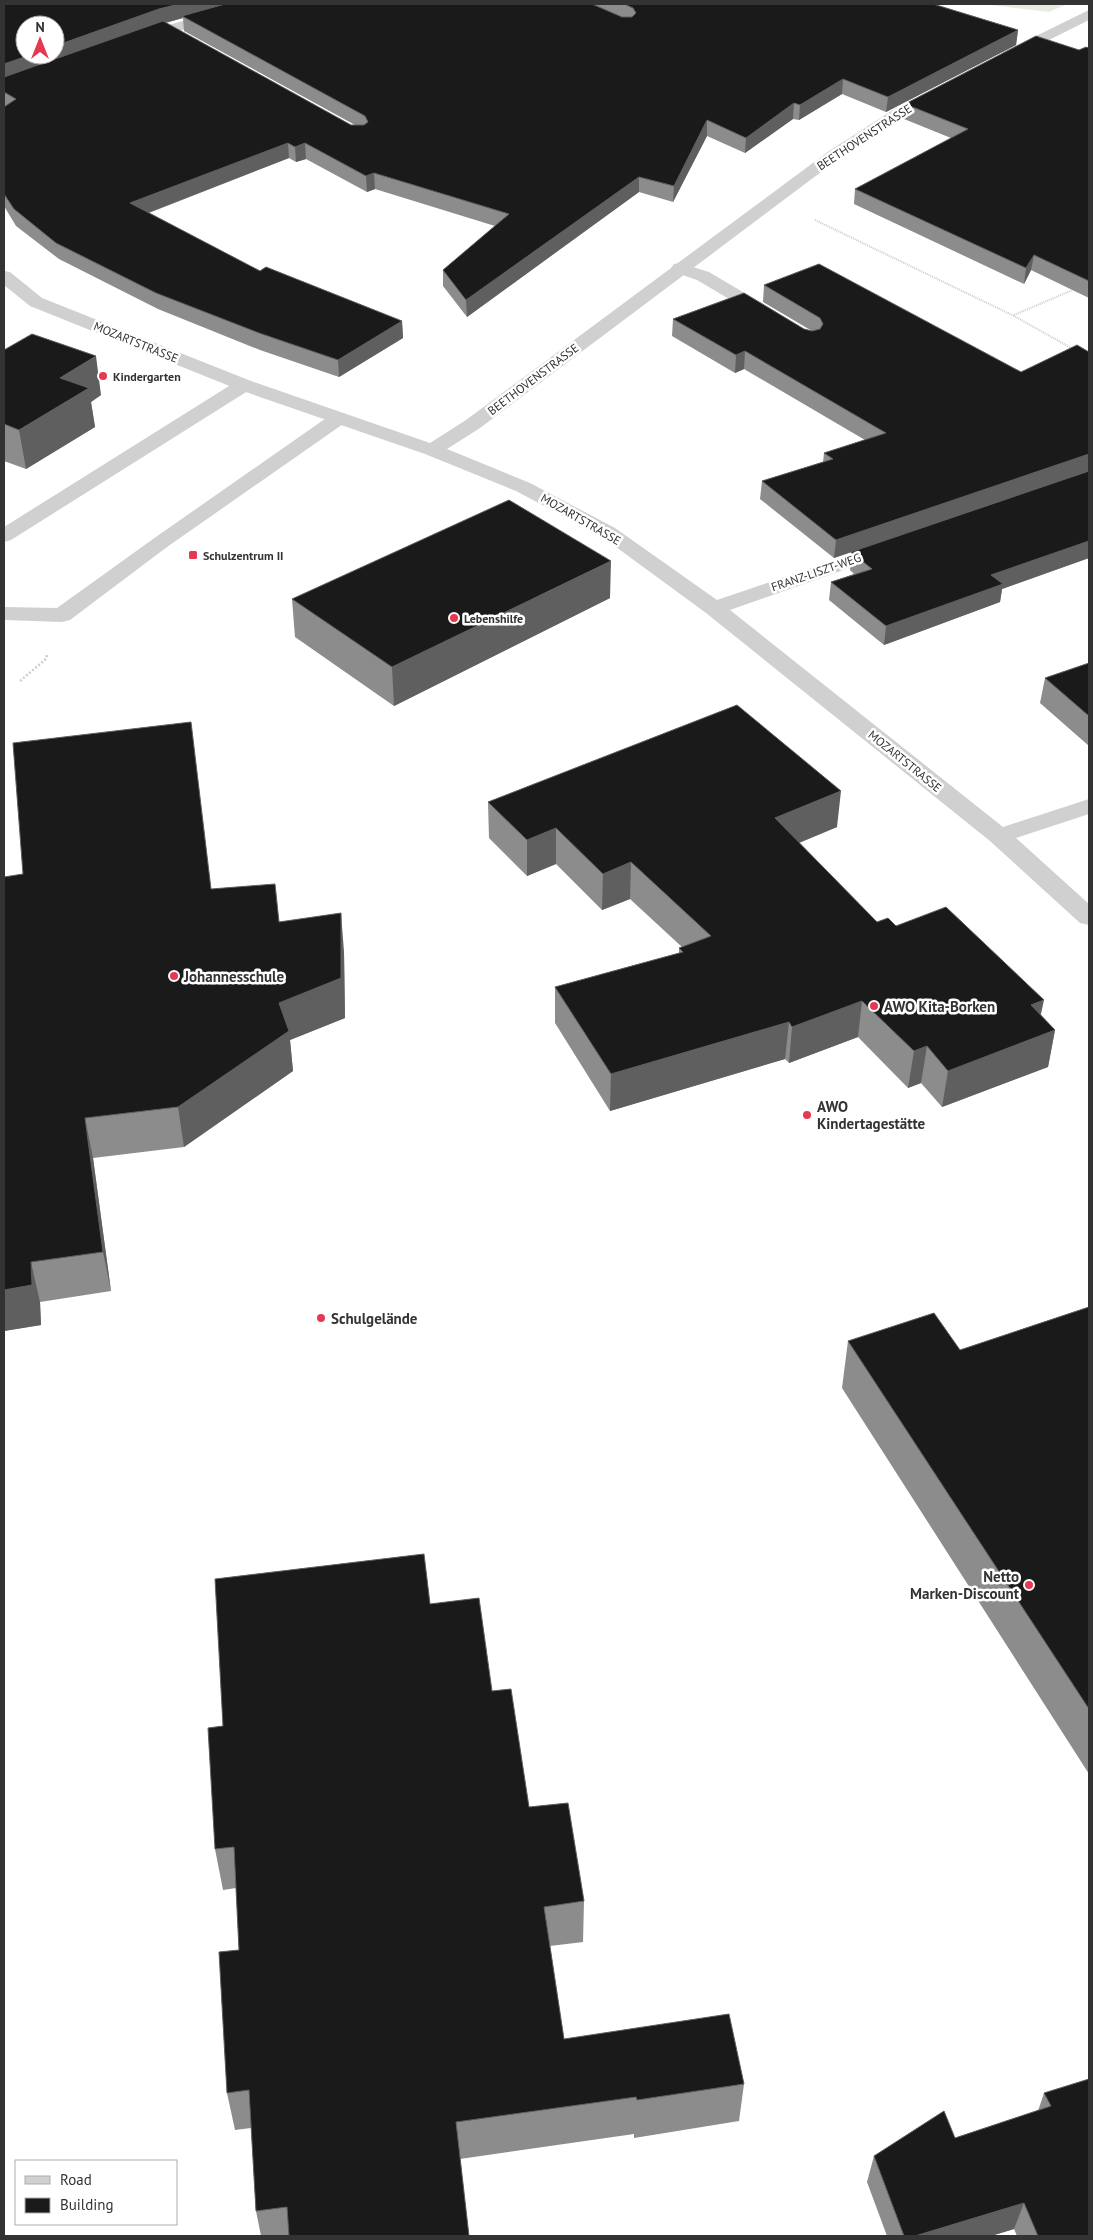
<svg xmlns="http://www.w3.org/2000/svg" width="1093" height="2240" font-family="'PT Sans',sans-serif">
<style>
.green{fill:#e6ecde}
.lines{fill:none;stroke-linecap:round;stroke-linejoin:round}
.path-far1{stroke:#cdcdcd;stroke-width:2;stroke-dasharray:1 1;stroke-linecap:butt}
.path{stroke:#cdcdcd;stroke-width:2.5;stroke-dasharray:2 2;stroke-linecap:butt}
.lane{fill:#d0d0d0;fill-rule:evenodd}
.street{fill:#d0d0d0;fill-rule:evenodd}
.wall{fill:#8c8c8c;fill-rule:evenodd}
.shaded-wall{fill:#5f5f5f}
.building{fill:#1a1a1a;stroke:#5f5f5f}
.poi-dot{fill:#e53951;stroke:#fff;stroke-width:2}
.labels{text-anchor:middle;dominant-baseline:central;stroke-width:5;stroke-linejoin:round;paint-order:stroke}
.far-street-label{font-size:12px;fill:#333;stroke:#fff}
.far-poi-label{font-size:12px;font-weight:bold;fill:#333;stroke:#fff;text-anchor:start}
.poi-label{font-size:15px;font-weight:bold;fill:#333;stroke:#fff;text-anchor:start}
</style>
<rect width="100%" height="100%" fill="#fff"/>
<path class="green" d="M 984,4 L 1067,4 L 1049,12 Z"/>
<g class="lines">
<path class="path-far1" d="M 815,220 L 1014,316 L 1073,349
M 1014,315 L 1075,289"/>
<path class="path" d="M 20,681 L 46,659 L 47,655"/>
<path class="lane" d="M 680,263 L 709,272 L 775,311 L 778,315 L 775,319 L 769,320 L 763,319 L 697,280 L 674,272 L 671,268 L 674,264 Z
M 244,379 L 251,381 L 254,385 L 251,389 L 11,540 L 4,542 L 4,527 L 237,381 Z
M 339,412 L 346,414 L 349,418 L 346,422 L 167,547 L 70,620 L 62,622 L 4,620 L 4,607 L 57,608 L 153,539 L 332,414 Z"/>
<path class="street" d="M 239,4 L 261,4 L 259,7 L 142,42 L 132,42 L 129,39 L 132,36 Z
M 1089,10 L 1089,20 L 1013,58 L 1003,58 L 1000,55 L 1003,52 Z
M 937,88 L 943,90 L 945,93 L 943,96 L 908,114 L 841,157 L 480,428 L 447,449 L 530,483 L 615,528 L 717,600 L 878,545 L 885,543 L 892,545 L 895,549 L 892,553 L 730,610 L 1003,827 L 1089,799 L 1089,814 L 1016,838 L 1089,904 L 1089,925 L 1080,923 L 990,841 L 706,613 L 601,536 L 516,491 L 425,454 L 237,389 L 30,306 L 4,285 L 4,271 L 10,272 L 42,298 L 251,381 L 430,443 L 466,420 L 829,151 L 896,108 Z"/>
</g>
<path class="wall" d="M 4,4 L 933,4 L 1018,30 L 1016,45 L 886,112 L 842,94 L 799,120 L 793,119 L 745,153 L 707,136 L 673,202 L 639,192 L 467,317 L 443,286 L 443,270 L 495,226 L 375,189 L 367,192 L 306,159 L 296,162 L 289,158 L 149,213 L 260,271 L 402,321 L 403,338 L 339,377 L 260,350 L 158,309 L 59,259 L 16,226 L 4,206 L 4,107 L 5,106 L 4,106 ZM 183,18 L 184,31 L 355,125 L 351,125 L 166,23 Z
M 1089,48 L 1089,298 L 1031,270 L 1024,284 L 854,204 L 855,189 L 951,138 L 904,119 L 905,104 L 1079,50 Z
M 764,285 L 1021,372 L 1089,352 L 1089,558 L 1002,589 L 1000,602 L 884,645 L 829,600 L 831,582 L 854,574 L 850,570 L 851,552 L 1046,486 L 834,558 L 760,499 L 762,481 L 823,462 L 824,453 L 865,440 L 744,369 L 735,373 L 672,336 L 673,319 L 804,329 L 812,331 L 763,302 Z
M 4,350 L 101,395 L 91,402 L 95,427 L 26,469 L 4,461 Z
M 610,598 L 394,706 L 295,637 L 292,599 Z
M 1089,663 L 1089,746 L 1040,703 L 1045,678 Z
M 488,802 L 837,827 L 799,843 L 877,922 L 896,926 L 1041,1015 L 1055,1030 L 1048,1067 L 942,1107 L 921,1083 L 908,1088 L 858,1037 L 789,1063 L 785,1059 L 610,1111 L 555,1023 L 555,987 L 679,953 L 679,948 L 682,947 L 630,899 L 602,910 L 556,864 L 527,876 L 489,838 Z
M 4,877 L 212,889 L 344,952 L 345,1018 L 290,1040 L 293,1071 L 184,1147 L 93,1158 L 111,1291 L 40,1302 L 41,1325 L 4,1331 Z
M 1089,1307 L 1089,1774 L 842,1388 L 848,1341 L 960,1350 Z
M 430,1604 L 492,1691 L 529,1807 L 584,1901 L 583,1942 L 550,1946 L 564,2039 L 744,2084 L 739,2121 L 634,2138 L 634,2134 L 460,2159 L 469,2236 L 261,2236 L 256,2211 L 251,2128 L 235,2130 L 227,2093 L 239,1950 L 236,1888 L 223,1890 L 215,1849 L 223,1726 Z
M 1089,2079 L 1089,2236 L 1017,2236 L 1014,2229 L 991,2236 L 887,2236 L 867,2182 L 874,2156 L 955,2138 L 1038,2111 L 1044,2093 Z"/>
<path class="shaded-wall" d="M 179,4 L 233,4 L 182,16 L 183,18 L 160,24 L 4,80 L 4,64 L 30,55 L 55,55 L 55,46 L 159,9 Z
M 1018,30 L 1016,45 L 886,112 L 888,97 Z
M 843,79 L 842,94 L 799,120 L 800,105 Z
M 794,103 L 793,119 L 745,153 L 746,138 Z
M 707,120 L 707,136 L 673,202 L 674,186 Z
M 288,143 L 289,158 L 132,219 L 130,203 Z
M 305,143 L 306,159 L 296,162 L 295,147 Z
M 374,173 L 375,189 L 367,192 L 366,176 Z
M 639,177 L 639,192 L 467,317 L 466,300 Z
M 1034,255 L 1031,270 L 1024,284 L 1026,268 Z
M 402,321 L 403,338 L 339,377 L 338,360 Z
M 745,351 L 744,369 L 735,373 L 736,355 Z
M 96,356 L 101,395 L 91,402 L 95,427 L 26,469 L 19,430 L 60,378 Z
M 1089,454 L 1088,471 L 834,558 L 836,540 Z
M 1089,541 L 1089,558 L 1002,589 L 1000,602 L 884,645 L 886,626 L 991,575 Z
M 611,561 L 610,598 L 394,706 L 392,667 Z
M 841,791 L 837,827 L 772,854 L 775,818 Z
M 556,828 L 556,864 L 527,876 L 527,840 Z
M 631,862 L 630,899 L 602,910 L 603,874 Z
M 341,913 L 344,952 L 345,1018 L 290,1040 L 293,1071 L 184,1147 L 178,1107 L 279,1003 Z
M 1044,1000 L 1036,1037 L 1031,1005 Z
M 862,1001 L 858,1037 L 789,1063 L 792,1027 Z
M 789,1022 L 785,1059 L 610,1111 L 611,1074 Z
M 1055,1030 L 1048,1067 L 942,1107 L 948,1071 Z
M 927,1046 L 921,1083 L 908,1088 L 914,1051 Z
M 85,1118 L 93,1158 L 111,1291 L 103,1252 Z
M 31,1262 L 40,1302 L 41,1325 L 4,1331 L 4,1290 Z
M 1024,2203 L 1014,2229 L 991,2236 L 915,2236 Z"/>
<path class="building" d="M 4,4 L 179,4 L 159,9 L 55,46 L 55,25 L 25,25 L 25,55 L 30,55 L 4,64 Z
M 225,4 L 592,4 L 622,17 L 632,17 L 636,13 L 633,8 L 624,4 L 933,4 L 1018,30 L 888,97 L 843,79 L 800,105 L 794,103 L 746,138 L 707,120 L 674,186 L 639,177 L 466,300 L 443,270 L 509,214 L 374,173 L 366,176 L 305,143 L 295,147 L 288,143 L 130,203 L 260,271 L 266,267 L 402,321 L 338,360 L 259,333 L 156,293 L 56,243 L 14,209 L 4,194 L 4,107 L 16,99 L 4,92 L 4,77 L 163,21 L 351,125 L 364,125 L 368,122 L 365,116 L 182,16 Z
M 1036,36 L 1079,50 L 1086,47 L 1089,48 L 1089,281 L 1034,255 L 1026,268 L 855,189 L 968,129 L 905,104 Z
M 819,264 L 1021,372 L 1077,345 L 1089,352 L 1089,454 L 836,540 L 762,481 L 833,459 L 824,453 L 886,433 L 745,351 L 736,355 L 673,319 L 744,293 L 804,329 L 812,331 L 820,329 L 823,324 L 820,318 L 764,285 Z
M 32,334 L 96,356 L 60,378 L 89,388 L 19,430 L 4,424 L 4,350 Z
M 1089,471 L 1089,541 L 991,575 L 1003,584 L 886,626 L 831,582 L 872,569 L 851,552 Z
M 509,500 L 611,561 L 392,667 L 292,599 Z
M 1089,663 L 1089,716 L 1045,678 Z
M 737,705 L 841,791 L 775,818 L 877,922 L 888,918 L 896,926 L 946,907 L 1044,1000 L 1031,1005 L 1055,1030 L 948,1071 L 927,1046 L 914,1051 L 862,1001 L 792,1027 L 789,1022 L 611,1074 L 555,987 L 683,952 L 679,948 L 711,936 L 631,862 L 603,874 L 556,828 L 527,840 L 488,802 Z
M 191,722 L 211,889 L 275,884 L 279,922 L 341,913 L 341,978 L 279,1003 L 289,1031 L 178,1107 L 85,1118 L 103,1252 L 31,1262 L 32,1285 L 4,1290 L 4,877 L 23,874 L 13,743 Z
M 1089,1307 L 1089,1709 L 848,1341 L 934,1313 L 960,1350 Z
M 424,1554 L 430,1604 L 479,1598 L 492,1691 L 511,1689 L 529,1807 L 568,1803 L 584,1901 L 544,1907 L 564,2039 L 729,2014 L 744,2084 L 637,2100 L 636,2097 L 456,2122 L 469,2236 L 289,2236 L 287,2207 L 256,2211 L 249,2090 L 227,2093 L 219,1952 L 239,1950 L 234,1847 L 215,1849 L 208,1728 L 223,1726 L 215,1579 Z
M 1089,2079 L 1089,2236 L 1038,2236 L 1024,2203 L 915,2236 L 904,2236 L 874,2156 L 944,2111 L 955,2138 L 1051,2106 L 1044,2093 Z"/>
<g class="poi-dot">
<circle cx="103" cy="376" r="5"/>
<rect x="188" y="550" width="10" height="10" rx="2.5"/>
<circle cx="454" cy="618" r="5"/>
<circle cx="174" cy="976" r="5"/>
<circle cx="874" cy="1006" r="5"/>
<circle cx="807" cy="1115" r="5"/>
<circle cx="321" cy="1318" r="5"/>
<circle cx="1029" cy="1585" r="5"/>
</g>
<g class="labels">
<g class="far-street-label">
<text transform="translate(864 137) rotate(-33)">BEETHOVENSTRASSE</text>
<text transform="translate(136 342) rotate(22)">MOZARTSTRASSE</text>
<text transform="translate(533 379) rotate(-37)">BEETHOVENSTRASSE</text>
<text transform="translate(581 519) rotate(30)">MOZARTSTRASSE</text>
<text transform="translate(816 572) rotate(-19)">FRANZ-LISZT-WEG</text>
<text transform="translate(905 761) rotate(39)">MOZARTSTRASSE</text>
</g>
<g class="far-poi-label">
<text x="113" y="376">Kindergarten</text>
<text x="203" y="555">Schulzentrum II</text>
<text x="464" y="618">Lebenshilfe</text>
</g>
<g class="poi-label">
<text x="184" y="976">Johannesschule</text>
<text x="884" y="1006">AWO Kita-Borken</text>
<text x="817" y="1106">AWO<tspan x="817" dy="17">Kindertagestätte</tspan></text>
<text x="331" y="1318">Schulgelände</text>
<text x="1019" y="1576" text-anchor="end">Netto<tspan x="1019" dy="17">Marken-Discount</tspan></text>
</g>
</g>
<rect width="1093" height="2240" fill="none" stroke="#333333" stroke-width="10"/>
<rect x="15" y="2160" width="162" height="65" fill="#ffffff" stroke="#adadad"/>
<rect x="25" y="2176" width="25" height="8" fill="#d0d0d0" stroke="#adadad"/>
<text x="60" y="2185" font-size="15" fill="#333333">Road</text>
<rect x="25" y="2198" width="25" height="15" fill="#1a1a1a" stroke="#adadad"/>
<text x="60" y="2210" font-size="15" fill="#333333">Building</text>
<g transform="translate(40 40)"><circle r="24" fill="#ffffff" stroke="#adadad"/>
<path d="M0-4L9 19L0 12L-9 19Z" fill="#e53951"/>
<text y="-8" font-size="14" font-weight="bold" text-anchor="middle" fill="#333333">N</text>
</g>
</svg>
